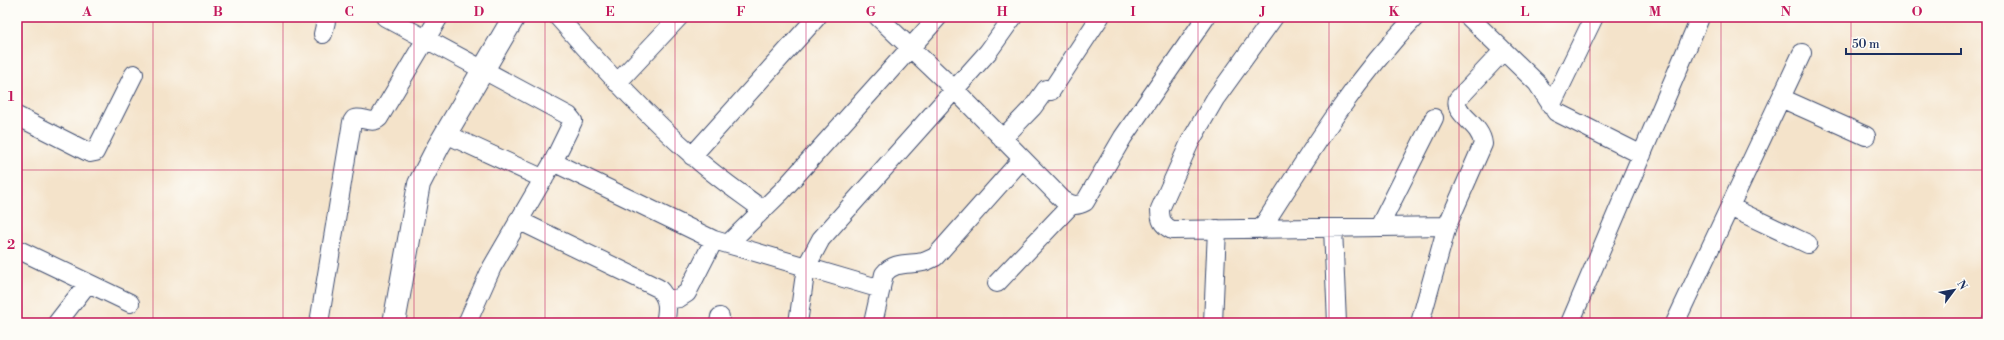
<svg xmlns="http://www.w3.org/2000/svg" width="2004" height="340" font-family="'Libre Bodoni',serif">
<style>
.lines{fill:none;stroke-linecap:round;stroke-linejoin:round}
.minor-casing{stroke:#3c4a6e;stroke-width:20}
.tertiary-casing{stroke:#3c4a6e;stroke-width:24}
.minor{stroke:#fff;stroke-width:18}
.tertiary{stroke:#fff;stroke-width:22}
.rail-casing{stroke:#1b2f5e;stroke-width:4.5}
.rail{stroke:#fdfcf7;stroke-width:3;stroke-dasharray:9;stroke-linecap:butt}
.grid{fill:none;stroke:#c2185b;stroke-width:1;stroke-opacity:0.55}
.neatline{fill:none;stroke:#c2185b;stroke-width:1.5}
.grid-label{font-size:13px;text-anchor:middle;font-weight:bold;fill:#c2185b}
</style>
<rect width="100%" height="100%" fill="#fdfcf7"/>
<filter id="ink" filterUnits="userSpaceOnUse"><feTurbulence type="fractalNoise" baseFrequency=".025" numOctaves="2"/><feDisplacementMap in="SourceGraphic" scale="8" xChannelSelector="R" yChannelSelector="G"/><feConvolveMatrix kernelMatrix="1 2 1 2 8 2 1 2 1" color-interpolation-filters="sRGB"/></filter>
<filter id="wash" filterUnits="userSpaceOnUse"><feTurbulence type="fractalNoise" baseFrequency=".012" numOctaves="4" result="noise"/><feDisplacementMap in="SourceGraphic" scale="16" xChannelSelector="R" yChannelSelector="G"/><feGaussianBlur stdDeviation="0.9" result="paint"/><feColorMatrix in="noise" values="0 0 0 0 0 0 0 0 0 0 0 0 0 0 0 0 0 1.4 0 .05"/><feComposite in="paint" operator="in"/></filter>
<g filter="url(#wash)">
<rect width="100%" height="100%" fill="#f4e3ca"/>
</g>
<g filter="url(#ink)">
<g class="lines">
<defs>
<path id="minor" d="M 385,17 L 569,116 L 573,121 L 553,162 L 492,267 L 467,323
M 558,17 C 600,65 643,112 691,154 C 713,175 739,192 763,210
M 878,17 L 955,90 L 1063,200 C 1071,205 1076,207 1085,202 L 1123,137 L 1206,17
M 1274,17 L 1215,99 L 1190,142 L 1160,209 C 1160,220 1162,225 1172,230 L 1447,226
M 1469,17 L 1537,83 L 1556,112 L 1642,155
M 323,34 L 327,17
M 617,83 L 679,17
M 1051,91 L 1100,17
M 1781,98 L 1866,136
M 1551,106 L 1594,17
M 17,116 L 90,153 L 95,152 L 134,74
M 446,134 L 544,179
M 1002,139 L 1033,107 L 1046,89
M 692,156 L 817,17
M 553,162 L 714,240 L 881,289
M 1730,207 L 1808,244
M 518,220 L 658,288 C 669,298 668,309 665,323
M 1379,227 L 1434,118
M 1333,228 L 1337,323
M 1261,229 C 1309,154 1353,82 1415,17
M 728,244 L 782,191 L 938,17
M 17,249 L 130,303
M 997,283 L 1071,205
M 667,300 L 679,298 L 687,293 L 714,240
M 57,323 L 88,283
M 319,323 L 352,122 L 354,119 C 362,116 372,125 379,118 L 439,17
M 719,323 L 720,317
M 798,323 L 806,267 L 821,239 L 988,52 L 1013,17
M 873,323 L 884,274 C 894,261 909,265 923,262 C 927,261 931,259 935,257 L 1022,159
M 1213,323 L 1217,229
M 1420,323 L 1447,226 L 1483,144 C 1481,123 1453,115 1458,99 L 1503,51
M 1570,323 L 1699,20
M 1675,323 L 1802,53"/>
<path id="tertiary" d="M 394,323 L 419,184 L 438,147 L 514,17"/>
</defs>
<use href="#minor" class="minor-casing"/>
<use href="#tertiary" class="tertiary-casing"/>
<use href="#minor" class="minor"/>
<use href="#tertiary" class="tertiary"/>
<defs>
<path id="rail" d="M 1982,323 L 1987,311"/>
</defs>
<use href="#rail" class="rail-casing"/>
<use href="#rail" class="rail"/>
</g>
</g>
<path class="grid" d="M 153,17 L 153,323M 283,17 L 283,323M 414,17 L 414,323M 545,17 L 545,323M 675,17 L 675,323M 806,17 L 806,323M 937,17 L 937,323M 1067,17 L 1067,323M 1198,17 L 1198,323M 1329,17 L 1329,323M 1459,17 L 1459,323M 1590,17 L 1590,323M 1721,17 L 1721,323M 1851,17 L 1851,323M 17,170 L 1987,170"/>
<rect width="2004" height="340" fill="none" stroke="#fdfcf7" stroke-width="44"/>
<g transform="translate(1954 290) rotate(58)" stroke="#fdfcf7" stroke-width="3" paint-order="stroke">
<path d="M0-3L7 15L0 10L-7 15Z" fill="#1b2f5e"/>
<text y="-6" font-size="11" font-weight="bold" text-anchor="middle" fill="#1b2f5e">N</text>
</g>
<path d="M1846 48v6h115v-6" fill="none" stroke="#1b2f5e" stroke-width="2"/>
<text x="1852" y="48" font-size="12" fill="#1b2f5e" stroke="#fdfcf7" stroke-width="3" paint-order="stroke">50 m</text>
<rect x="22" y="22" width="1960" height="296" class="neatline"/>
<g class="grid-label">
<text x="87" y="16">A</text>
<text x="218" y="16">B</text>
<text x="349" y="16">C</text>
<text x="479" y="16">D</text>
<text x="610" y="16">E</text>
<text x="741" y="16">F</text>
<text x="871" y="16">G</text>
<text x="1002" y="16">H</text>
<text x="1133" y="16">I</text>
<text x="1263" y="16">J</text>
<text x="1394" y="16">K</text>
<text x="1525" y="16">L</text>
<text x="1655" y="16">M</text>
<text x="1786" y="16">N</text>
<text x="1917" y="16">O</text>
<text x="11" y="101">1</text>
<text x="11" y="249">2</text>
</g>
</svg>
